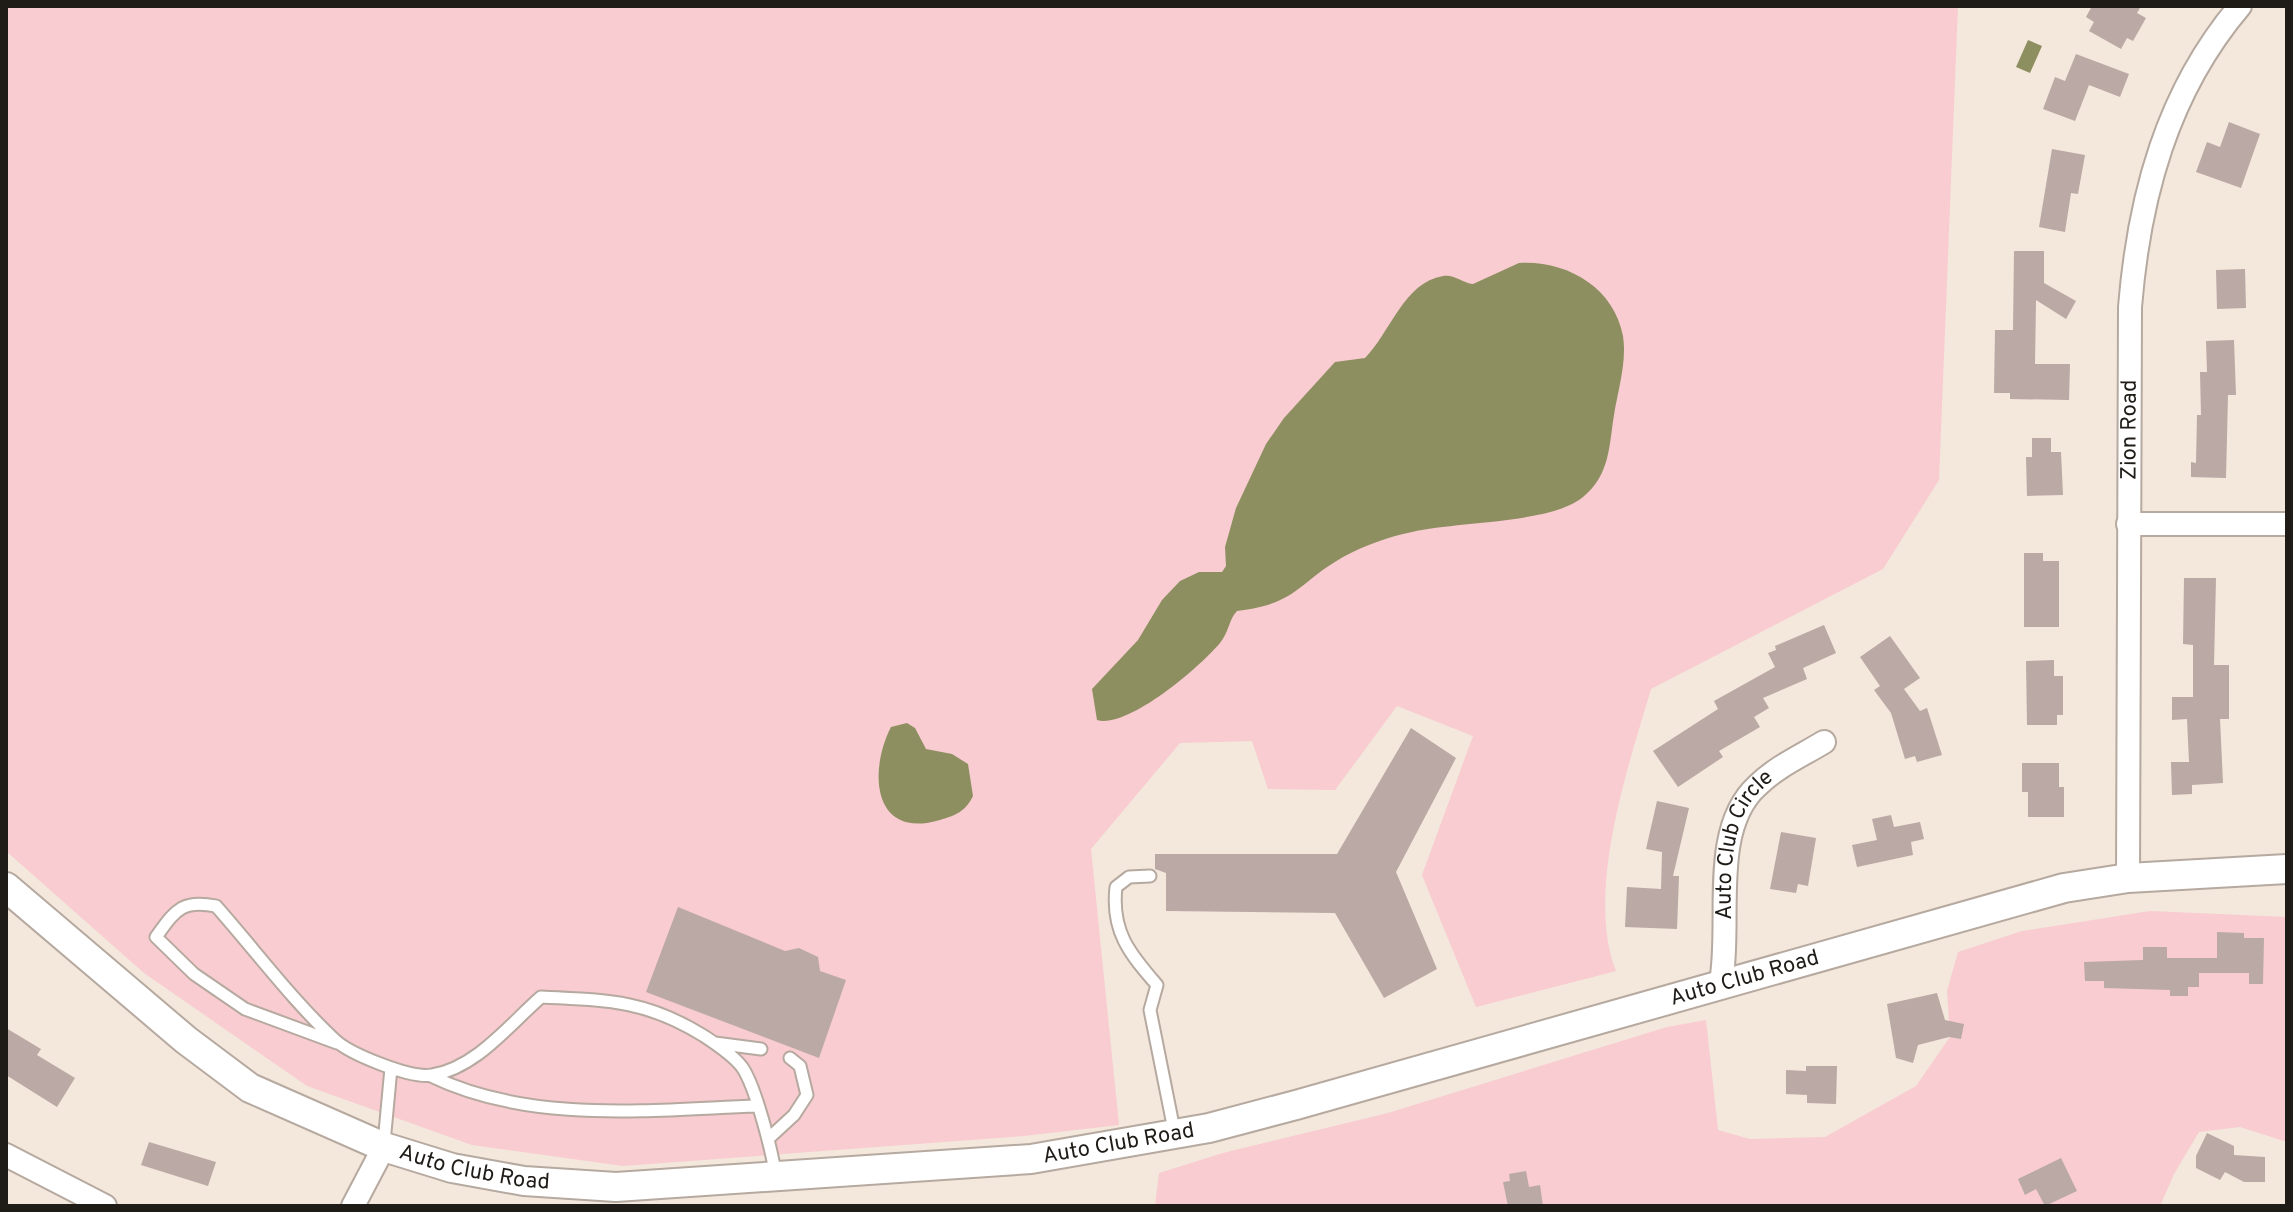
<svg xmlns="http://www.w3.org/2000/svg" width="2293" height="1212" font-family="Overpass,sans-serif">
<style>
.green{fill:#f8ccd0}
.water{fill:#8e8f61}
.building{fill:#baa9a4}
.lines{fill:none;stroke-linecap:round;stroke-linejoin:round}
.service-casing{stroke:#b6a99f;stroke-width:15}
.minor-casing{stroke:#b6a99f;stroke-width:26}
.tertiary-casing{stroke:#b6a99f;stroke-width:32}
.service{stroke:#fff;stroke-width:11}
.minor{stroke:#fff;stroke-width:22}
.tertiary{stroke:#fff;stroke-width:28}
.labels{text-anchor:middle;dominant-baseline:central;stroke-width:6;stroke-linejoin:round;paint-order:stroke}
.street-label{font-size:22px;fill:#1f1b17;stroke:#f4e7dc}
</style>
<rect width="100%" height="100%" fill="#f4e7dc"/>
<path class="green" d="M 6,6 L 1958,6 L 1939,480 L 1883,569 L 1651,689 C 1628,767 1585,893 1616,971 L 1476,1007 L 1422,875 L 1473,736 L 1397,706 L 1335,790 L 1268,789 L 1252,741 L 1180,743 L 1091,849 L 1119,1125 L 1024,1136 L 623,1166 L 472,1145 L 307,1086 L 144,973 L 6,851 Z
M 2150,911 L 2287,917 L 2287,1142 L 2240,1127 L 2199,1132 L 2174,1174 L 2160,1206 L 1155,1206 L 1159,1173 L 1223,1153 L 1388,1113 L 1667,1027 L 1706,1020 L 1718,1130 L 1750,1139 L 1825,1137 L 1916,1086 L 1950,1037 L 1947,991 L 1958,952 L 2022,931 Z"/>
<path class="water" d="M 2028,40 L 2042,46 L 2030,73 L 2016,67 Z
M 1519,263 C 1566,260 1614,287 1623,336 C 1627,362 1618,390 1614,415 C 1609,446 1610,475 1583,497 C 1551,524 1457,521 1412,532 C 1388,537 1365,545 1343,557 C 1296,584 1299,603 1237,611 C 1229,619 1229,632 1220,643 C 1200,667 1128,729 1097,720 L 1092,689 L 1138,640 L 1162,600 L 1180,581 L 1199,572 L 1222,572 L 1226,566 L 1225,547 L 1236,508 L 1266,444 L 1284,418 L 1335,362 L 1365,358 C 1390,333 1404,282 1443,276 C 1455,274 1462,283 1473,284 Z
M 907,723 L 915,728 L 926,749 L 952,754 L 968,764 L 973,796 C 965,812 956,815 940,820 C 873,840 868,772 891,727 Z"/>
<path class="building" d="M 2092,6 L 2141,6 L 2137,13 L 2146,18 L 2133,41 L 2127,38 L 2121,49 L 2089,31 L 2094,22 L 2086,17 Z
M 2076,54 L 2129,74 L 2120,97 L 2089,85 L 2075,121 L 2043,109 L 2055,77 L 2065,81 Z
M 2229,122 L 2260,134 L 2241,188 L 2196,172 L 2207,142 L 2220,147 Z
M 2052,149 L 2085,155 L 2078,194 L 2071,193 L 2065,232 L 2039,227 Z
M 2014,251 L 2044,251 L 2044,283 L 2076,301 L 2066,319 L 2036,300 L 2035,364 L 2070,364 L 2069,400 L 2010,399 L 2010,393 L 1994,393 L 1995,330 L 2013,330 Z
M 2245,269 L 2246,308 L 2217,309 L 2216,270 Z
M 2234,340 L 2236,395 L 2228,395 L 2226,478 L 2191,477 L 2191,462 L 2196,463 L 2197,415 L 2201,415 L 2200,372 L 2207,372 L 2206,341 Z
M 2032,438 L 2051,438 L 2051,452 L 2061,452 L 2063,495 L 2027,496 L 2026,457 L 2032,457 Z
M 2024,553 L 2043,553 L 2043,561 L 2059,561 L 2059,627 L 2024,627 Z
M 2184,578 L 2216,578 L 2214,665 L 2229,665 L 2229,719 L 2220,719 L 2223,783 L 2192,785 L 2192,794 L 2172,795 L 2171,762 L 2189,762 L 2187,719 L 2172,720 L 2172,697 L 2193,697 L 2193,645 L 2183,644 Z
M 1824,625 L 1836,653 L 1803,668 L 1807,679 L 1763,698 L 1769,708 L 1754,717 L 1760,727 L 1719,751 L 1723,757 L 1678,787 L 1653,751 L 1718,709 L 1714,701 L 1775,667 L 1768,653 L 1776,650 L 1775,646 Z
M 1890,636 L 1920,678 L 1904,689 L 1920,711 L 1927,708 L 1942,755 L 1917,762 L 1915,756 L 1905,759 L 1891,713 L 1874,690 L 1880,686 L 1860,657 Z
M 2054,660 L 2054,676 L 2063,676 L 2063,715 L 2057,715 L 2057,725 L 2027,725 L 2026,661 Z
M 1411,728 L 1456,758 L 1396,872 L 1437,969 L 1384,998 L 1335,913 L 1166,911 L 1166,873 L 1155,869 L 1155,854 L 1337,854 Z
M 2022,763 L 2059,763 L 2059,787 L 2064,787 L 2064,817 L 2028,817 L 2028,792 L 2022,792 Z
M 1657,801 L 1689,808 L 1673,876 L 1679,876 L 1677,929 L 1625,927 L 1627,887 L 1661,889 L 1662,852 L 1646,849 Z
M 1891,815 L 1894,827 L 1920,822 L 1924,839 L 1911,842 L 1913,855 L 1857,867 L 1852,845 L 1877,840 L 1872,819 Z
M 1781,832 L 1816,838 L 1808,886 L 1798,884 L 1796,893 L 1770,889 Z
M 678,907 L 785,951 L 799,948 L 818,957 L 820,971 L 846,980 L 819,1058 L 646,992 Z
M 2217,932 L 2244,933 L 2244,938 L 2264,938 L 2263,984 L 2249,984 L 2249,973 L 2199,973 L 2199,987 L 2188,987 L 2188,996 L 2170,996 L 2170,990 L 2104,988 L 2104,981 L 2085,981 L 2084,962 L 2143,960 L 2143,947 L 2167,947 L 2167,958 L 2217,958 Z
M 1937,993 L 1945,1020 L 1964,1024 L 1961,1039 L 1949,1037 L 1918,1045 L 1913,1063 L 1896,1058 L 1887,1004 Z
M 6,1028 L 41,1049 L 37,1055 L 75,1078 L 57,1107 L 6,1075 Z
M 1806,1066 L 1837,1066 L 1836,1104 L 1807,1103 L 1807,1095 L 1786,1094 L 1786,1070 L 1806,1071 Z
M 2207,1133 L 2234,1146 L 2234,1155 L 2265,1157 L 2265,1182 L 2244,1182 L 2225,1172 L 2220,1180 L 2196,1168 L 2196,1156 Z
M 149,1142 L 216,1162 L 208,1186 L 141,1165 Z
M 2061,1158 L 2077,1191 L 2045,1206 L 2036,1189 L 2025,1195 L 2018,1179 Z
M 1526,1171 L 1529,1187 L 1540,1185 L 1543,1206 L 1508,1206 L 1503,1182 L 1510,1181 L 1509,1174 Z"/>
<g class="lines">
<defs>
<path id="service" d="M 1150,876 L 1129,877 L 1116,887 C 1111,931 1129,953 1157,985 L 1150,1010 L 1175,1135
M 337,1043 L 245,1009 L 194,974 L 156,937 C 175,911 181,899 216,906 C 255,950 292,1000 335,1040 C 350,1054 411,1079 432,1075 C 476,1068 510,1024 541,997 C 607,1000 646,1000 704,1036 C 716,1044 733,1055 742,1067 C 756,1087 772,1152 776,1177
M 715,1043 L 761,1049
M 431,1076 C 530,1124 649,1110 756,1106
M 768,1139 L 794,1115 L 807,1095 L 800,1066 L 790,1058
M 384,1143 L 391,1068"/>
<g id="minor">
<path d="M 2128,524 L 2287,524"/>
<path id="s1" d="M 2128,878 L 2130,307 C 2139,197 2167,92 2240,6"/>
<path id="s2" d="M 1721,982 C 1732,923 1709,830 1757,786 C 1776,767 1801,756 1824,742"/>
<path d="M 6,1155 L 105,1206"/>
<path d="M 353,1206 L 384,1147"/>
</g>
<g id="tertiary">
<path id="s3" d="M 6,887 L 186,1040 L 250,1088 L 384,1147 L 452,1168 L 524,1181 L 616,1187 L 1031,1159 L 1209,1128 L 1296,1105 L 2064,888 L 2128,878 L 2287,869"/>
</g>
</defs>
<use href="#service" class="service-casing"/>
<use href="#minor" class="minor-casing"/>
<use href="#tertiary" class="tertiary-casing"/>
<use href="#service" class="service"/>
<use href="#minor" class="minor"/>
<use href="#tertiary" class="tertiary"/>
</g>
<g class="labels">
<g class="street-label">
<text stroke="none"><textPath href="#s1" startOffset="448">Zion Road</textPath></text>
<text stroke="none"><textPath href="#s2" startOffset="142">Auto Club Circle</textPath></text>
<text stroke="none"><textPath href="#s3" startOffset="1852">Auto Club Road</textPath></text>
<text stroke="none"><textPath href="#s3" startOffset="1204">Auto Club Road</textPath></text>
<text stroke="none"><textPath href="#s3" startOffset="556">Auto Club Road</textPath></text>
</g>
</g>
<rect width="2293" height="1212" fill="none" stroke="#1f1b17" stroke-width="16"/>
</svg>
